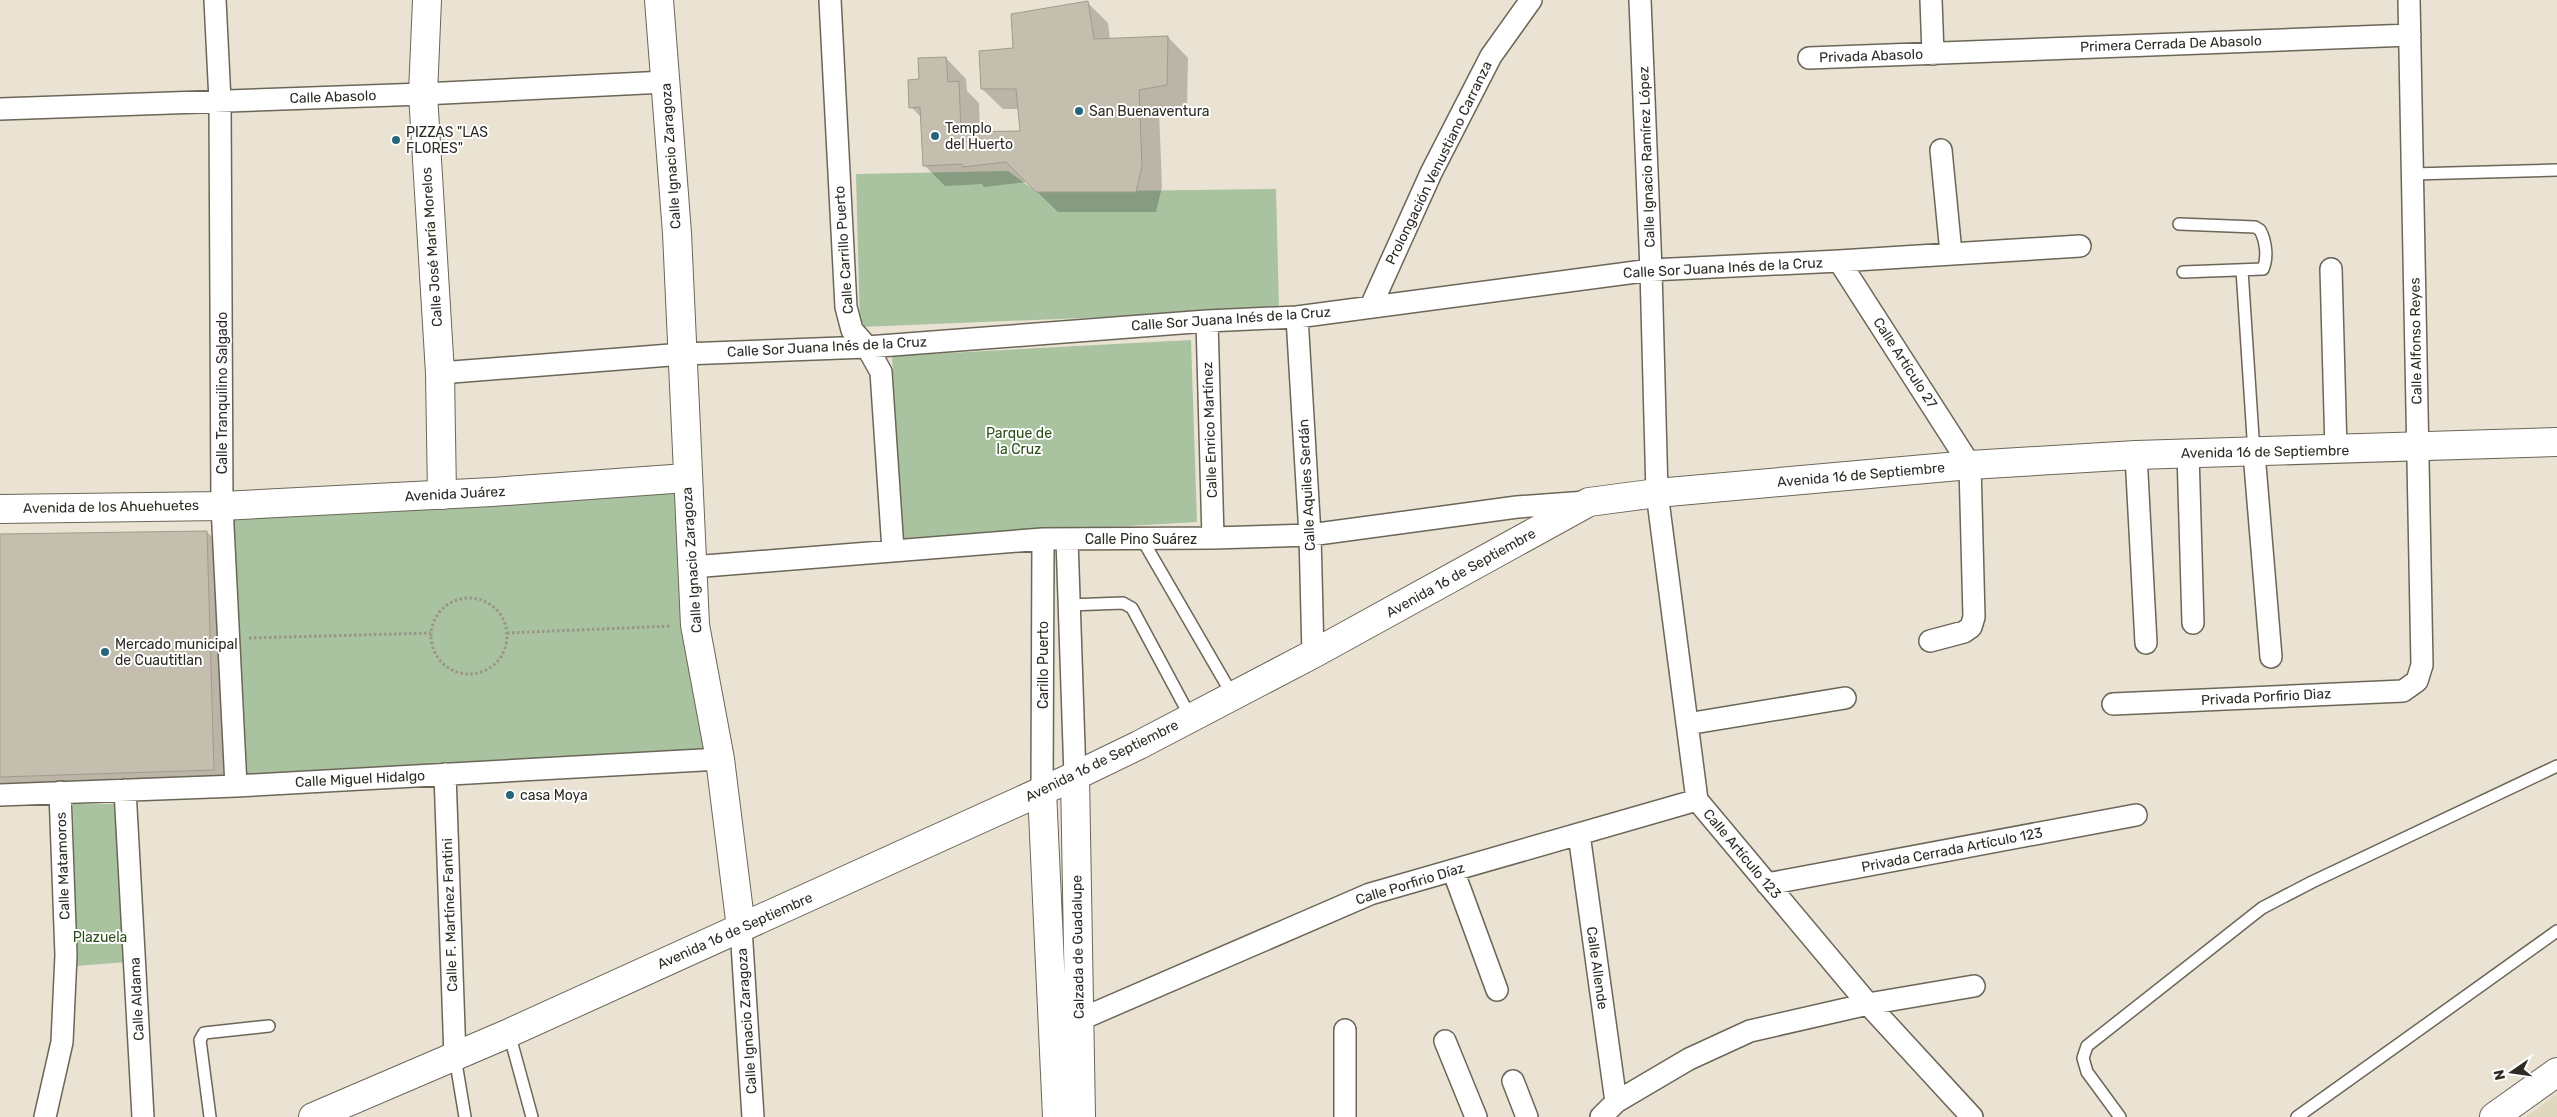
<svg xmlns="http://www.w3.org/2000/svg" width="2557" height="1117" font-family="Rubik,sans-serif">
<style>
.built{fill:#e0d7bf}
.green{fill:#a9c2a0}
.shadow{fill:#0003}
.building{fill:#c4beae;stroke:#a19b8c}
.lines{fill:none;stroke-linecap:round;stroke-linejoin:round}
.service-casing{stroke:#6c6658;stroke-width:14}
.minor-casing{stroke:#6c6658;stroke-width:24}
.tertiary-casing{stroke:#6c6658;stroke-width:30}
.secondary-casing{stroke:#6c6658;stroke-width:30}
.path{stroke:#9a9589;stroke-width:3;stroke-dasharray:2.5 2.5;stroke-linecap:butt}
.service{stroke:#fff;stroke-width:11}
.minor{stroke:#fff;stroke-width:21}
.tertiary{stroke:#fff;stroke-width:28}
.secondary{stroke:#fff;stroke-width:28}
.poi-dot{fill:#25657a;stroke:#fff;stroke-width:2}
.labels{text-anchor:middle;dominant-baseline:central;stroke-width:4;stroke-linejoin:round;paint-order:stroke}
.street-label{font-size:14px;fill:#2e2b25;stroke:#fff}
.poi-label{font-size:14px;fill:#2e2b25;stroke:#fff;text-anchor:start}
.park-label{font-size:14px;fill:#2a5019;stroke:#fff}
</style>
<rect width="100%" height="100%" fill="#eae3d3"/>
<path class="built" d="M 2557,1094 L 2557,1117 L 2525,1117 Z"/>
<path class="green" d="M 1008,171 L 1037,192 L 1276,189 L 1279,310 L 860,327 L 856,174 Z
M 1191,340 L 1197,522 L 903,539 L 892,356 Z
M 686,478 L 720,759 L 236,786 L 222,506 Z
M 73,804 L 120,804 L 127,962 L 76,966 Z"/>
<path class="shadow" d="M 1087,2 L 1108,23 L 1110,40 L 1168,37 L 1188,58 L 1187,106 L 1159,111 L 1162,187 L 1156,212 L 1058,212 L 1027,182 L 984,187 L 982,184 L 945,186 L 924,165 L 922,118 L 911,107 L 920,80 L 946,58 L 966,79 L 967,91 L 979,103 L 980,133 L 1022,133 L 1019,109 L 1003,109 L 982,89 L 1015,50 Z
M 207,532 L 228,553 L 234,790 L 0,798 L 0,536 Z"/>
<path class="building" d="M 1088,1 L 1094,39 L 1168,36 L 1167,85 L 1139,90 L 1142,166 L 1136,192 L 1036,192 L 1006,162 L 963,167 L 962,164 L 923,166 L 920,107 L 909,108 L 908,80 L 919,79 L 918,58 L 946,57 L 948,82 L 959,81 L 961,132 L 1020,131 L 1016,89 L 981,89 L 979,51 L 1013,48 L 1011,14 Z
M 207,531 L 214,770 L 0,777 L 0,534 Z"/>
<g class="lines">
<defs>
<path id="service" d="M 2413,174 L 2557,170
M 2179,224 L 2255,227 L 2260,230 C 2266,241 2268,258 2263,269 L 2183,272
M 2242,270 L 2254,453
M 1142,539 L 1233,696
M 1069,605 L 1123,603 L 1132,608 L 1191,718
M 509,1033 L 532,1117
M 455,1057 L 465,1117
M 210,1117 L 200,1040 L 204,1033 L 269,1026
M 2120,1117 L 2087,1072 L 2083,1058 L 2087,1046 L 2262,908 L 2312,882 L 2557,766
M 2297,1117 L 2557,931"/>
<path id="minor" d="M 215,0 L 220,101 L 222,506 L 236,786
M 830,0 L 846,307 L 852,330 L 867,347 L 881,372 L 893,550
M 1640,0 L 1651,270 L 1657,493 L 1697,800 L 1868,1004 L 1972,1117
M 1931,0 L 1933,54
M 1809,58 L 2410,35
M 0,109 L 423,94 L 665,82
M 1941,150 L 1951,253
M 1839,261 L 1970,465 L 1974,617 L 1971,627 L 1964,632 L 1930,641
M 2331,269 L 2336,450
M 1371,306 L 1431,173 L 1491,56 L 1531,0
M 1297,317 L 1310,535 L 1313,654
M 1207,321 L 1213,538
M 440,373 L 683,354 L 867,347 L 1207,321 L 1297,317 L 1651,270 L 1839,261 L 2080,246
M 2188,453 L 2193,623
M 2254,453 L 2271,657
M 2136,455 L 2146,643
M 1067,539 L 1075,776
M 692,567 L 1043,539 L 1213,538 L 1310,535 L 1517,507 L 1586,502
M 2113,704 L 2403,691 L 2417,681 L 2422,665 L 2409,0
M 1687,724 L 1845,698
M 445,774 L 455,1057
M 125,790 L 143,1117
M 1042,791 L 1043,539
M 0,795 L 236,786 L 720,759
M 1579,834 L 1616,1102
M 1453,870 L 1497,990
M 1767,884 L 2136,815
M 741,928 L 753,1117
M 1079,1020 L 1370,894 L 1697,800
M 1345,1030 L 1345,1117
M 1445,1041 L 1476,1117
M 1513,1081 L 1527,1117
M 45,1117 L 62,1042 L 66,955 L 60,792
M 1601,1117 L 1616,1102 L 1689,1059 L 1750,1031 L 1868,1004 L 1974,986"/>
<path id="tertiary" d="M 0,509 L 222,506 L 492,492 L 686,478
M 2494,1117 L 2557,1072"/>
<path id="secondary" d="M 427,0 L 423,94 L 440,373 L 442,495
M 659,0 L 677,233 L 695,625 L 720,759 L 741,928
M 1075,776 L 1081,1117
M 1042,791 L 1057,1117
M 313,1117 L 509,1033 L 1075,776 L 1139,745 L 1313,654 L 1589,502 L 1657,493 L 1970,465 L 2136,455 L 2557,442"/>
</defs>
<use href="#service" class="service-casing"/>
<use href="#minor" class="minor-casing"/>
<use href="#tertiary" class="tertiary-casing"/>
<use href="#secondary" class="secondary-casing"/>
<path class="path" d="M431 636a38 38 0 1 1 76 0a38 38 0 1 1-76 0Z
M 507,633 L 671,626
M 249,638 L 431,633"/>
<use href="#service" class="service"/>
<use href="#minor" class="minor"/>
<use href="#tertiary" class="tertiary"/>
<use href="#secondary" class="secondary"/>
</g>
<g class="poi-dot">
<circle cx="1079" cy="111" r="5"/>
<circle cx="935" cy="136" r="5"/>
<circle cx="396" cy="140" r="5"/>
<circle cx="105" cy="652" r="5"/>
<circle cx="510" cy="795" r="5"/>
</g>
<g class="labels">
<g class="street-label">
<text transform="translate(2171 44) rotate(-2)">Primera Cerrada De Abasolo</text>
<text transform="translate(1871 56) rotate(-2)">Privada Abasolo</text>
<text transform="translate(333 97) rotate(-2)">Calle Abasolo</text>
<text transform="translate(671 156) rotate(-94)">Calle Ignacio Zaragoza</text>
<text transform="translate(1647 157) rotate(-92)">Calle Ignacio Ramírez López</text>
<text transform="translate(1439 163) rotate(-64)">Prolongación Venustiano Carranza</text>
<text transform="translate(432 247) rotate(-94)">Calle José María Morelos</text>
<text transform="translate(844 250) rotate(-94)">Calle Carrillo Puerto</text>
<text transform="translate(1723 268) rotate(-3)">Calle Sor Juana Inés de la Cruz</text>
<text transform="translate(1231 319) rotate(-4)">Calle Sor Juana Inés de la Cruz</text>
<text transform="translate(2416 341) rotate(-91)">Calle Alfonso Reyes</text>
<text transform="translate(827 347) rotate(-3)">Calle Sor Juana Inés de la Cruz</text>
<text transform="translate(1905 363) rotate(57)">Calle Artículo 27</text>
<text transform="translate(222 393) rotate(-90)">Calle Tranquilino Salgado</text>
<text transform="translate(1210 430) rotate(-92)">Calle Enrico Martínez</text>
<text transform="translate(2265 452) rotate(-1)">Avenida 16 de Septiembre</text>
<text transform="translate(1861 475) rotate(-5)">Avenida 16 de Septiembre</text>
<text transform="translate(1307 485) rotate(-93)">Calle Aquiles Serdán</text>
<text transform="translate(455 494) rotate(-3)">Avenida Juárez</text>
<text transform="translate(111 507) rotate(-1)">Avenida de los Ahuehuetes</text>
<text x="1141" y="539">Calle Pino Suárez</text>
<text transform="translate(692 560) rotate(-94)">Calle Ignacio Zaragoza</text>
<text transform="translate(1461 573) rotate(-29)">Avenida 16 de Septiembre</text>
<text transform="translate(1043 665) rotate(-90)">Carillo Puerto</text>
<text transform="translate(2266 697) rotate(-3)">Privada Porfirio Diaz</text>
<text transform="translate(1102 761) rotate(-26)">Avenida 16 de Septiembre</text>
<text transform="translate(360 779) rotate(-3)">Calle Miguel Hidalgo</text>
<text transform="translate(1952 850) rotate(-11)">Privada Cerrada Artículo 123</text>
<text transform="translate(1742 854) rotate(50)">Calle Artículo 123</text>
<text transform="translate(63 866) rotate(-92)">Calle Matamoros</text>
<text transform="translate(1410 884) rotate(-17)">Calle Porfirio Díaz</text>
<text transform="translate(450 915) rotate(-92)">Calle F. Martínez Fantini</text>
<text transform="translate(735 931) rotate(-24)">Avenida 16 de Septiembre</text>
<text transform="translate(1078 947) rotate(-91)">Calzada de Guadalupe</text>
<text transform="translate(1597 968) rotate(82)">Calle Allende</text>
<text transform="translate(137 999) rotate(-93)">Calle Aldama</text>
<text transform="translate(747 1021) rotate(-94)">Calle Ignacio Zaragoza</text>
</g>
<g class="poi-label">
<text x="1089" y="111">San Buenaventura</text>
<text x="945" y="128">Templo<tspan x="945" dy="16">del Huerto</tspan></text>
<text x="406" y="132">PIZZAS "LAS<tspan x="406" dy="16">FLORES"</tspan></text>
<text x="115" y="644">Mercado municipal<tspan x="115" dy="16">de Cuautitlan</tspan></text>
<text x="520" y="795">casa Moya</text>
</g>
<g class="park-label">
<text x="1019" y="433">Parque de<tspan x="1019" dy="16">la Cruz</tspan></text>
<text x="100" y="937">Plazuela</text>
</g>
</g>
<g transform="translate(2512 1072) rotate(257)" stroke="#ffffff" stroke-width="4" paint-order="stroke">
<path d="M0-4L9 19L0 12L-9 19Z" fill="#2e2b25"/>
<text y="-8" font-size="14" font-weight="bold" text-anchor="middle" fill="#2e2b25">N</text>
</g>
</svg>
